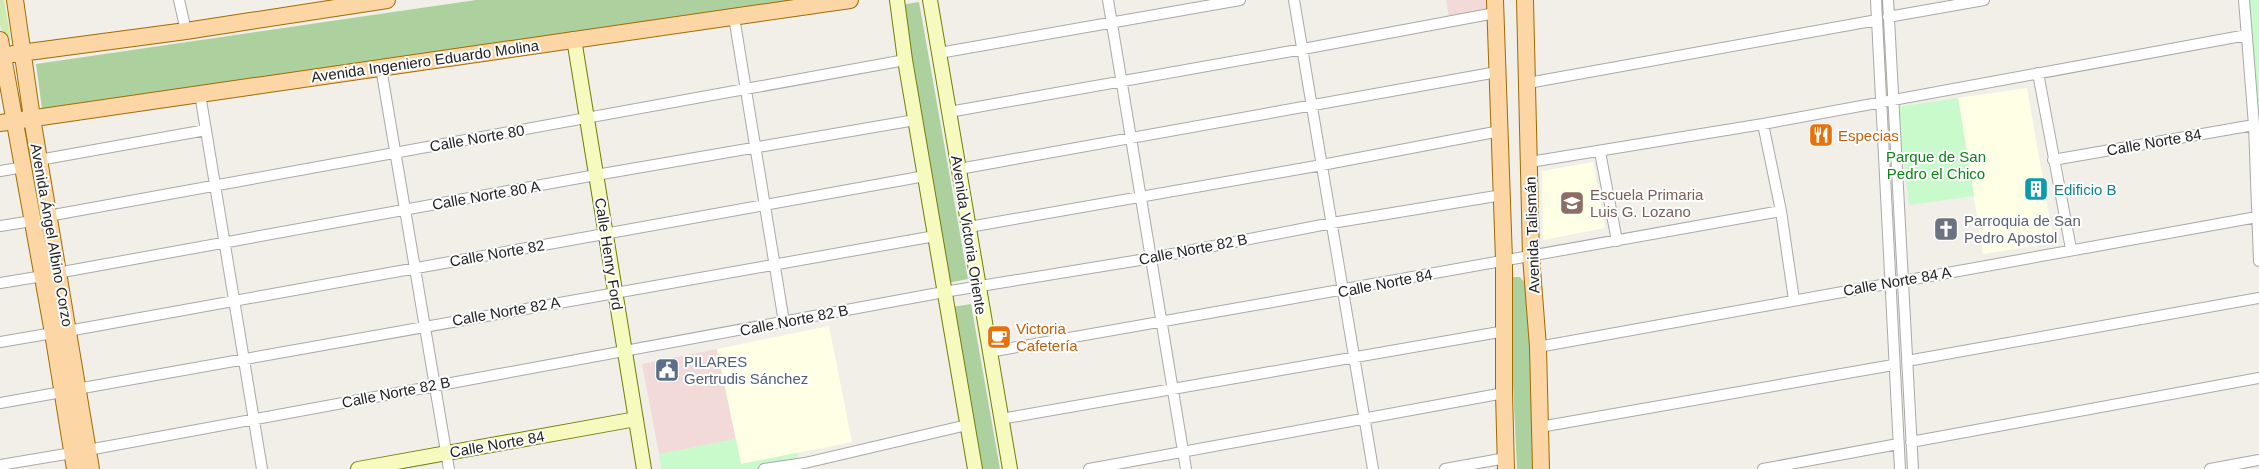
<svg xmlns="http://www.w3.org/2000/svg" width="2259" height="469" font-family="Helvetica,sans-serif">
<style>
.commercial{fill:#f2dad9}
.education{fill:#ffffe5}
.grass{fill:#cdebb0}
.forest{fill:#add19e}
.park{fill:#c8facc}
.lines{fill:none;stroke-linecap:round;stroke-linejoin:round}
.street-casing{stroke:#a9a9a9;stroke-width:12}
.secondary-casing{stroke:#707d05;stroke-width:16}
.primary-casing{stroke:#a06b00;stroke-width:18}
.street{stroke:#fff;stroke-width:10}
.secondary{stroke:#f7fabf;stroke-width:14}
.primary{stroke:#fcd6a4;stroke-width:16}
.labels{text-anchor:middle;dominant-baseline:central;stroke-width:4;stroke-linejoin:round;paint-order:stroke}
.street-label{font-size:15px;fill:#222;stroke:#fff}
.food-label{font-size:15px;fill:#c56008;stroke:#fff;text-anchor:start}
.park-label{font-size:15px;fill:#0c8416;stroke:#fff}
.culture-label{font-size:15px;fill:#0d838f;stroke:#fff;text-anchor:start}
.education-label{font-size:15px;fill:#785e54;stroke:#fff;text-anchor:start}
.worship-label{font-size:15px;fill:#5b616d;stroke:#fff;text-anchor:start}
.service-label{font-size:15px;fill:#4e5e75;stroke:#fff;text-anchor:start}
</style>
<rect width="100%" height="100%" fill="#f2efe9"/>
<path class="commercial" d="M 1446,0 L 1486,0 L 1487,11 L 1449,18 Z
M 717,349 L 736,439 L 659,454 L 642,364 Z"/>
<path class="education" d="M 2027,88 L 2054,243 L 1983,254 L 1958,98 Z
M 1593,162 L 1605,228 L 1543,240 L 1542,171 Z
M 829,326 L 852,442 L 741,464 L 717,349 Z"/>
<path class="grass" d="M 0,0 L 4,0 L 11,40 L 5,44 L 0,25 Z"/>
<path class="forest" d="M 476,0 L 794,0 L 42,109 L 36,64 Z
M 919,2 L 968,279 L 948,283 L 900,5 Z
M 1513,277 L 1520,277 L 1529,287 L 1533,469 L 1517,469 L 1509,299 L 1510,283 Z
M 971,304 L 1000,469 L 980,469 L 952,307 Z"/>
<path class="park" d="M 2248,0 L 2259,0 L 2259,128 Z
M 1958,98 L 1974,196 L 1909,205 L 1897,107 Z
M 736,439 L 741,464 L 797,453 L 800,469 L 661,469 L 659,454 Z"/>
<g class="lines">
<defs>
<path id="street" d="M 179,0 L 186,31
M 1108,0 L 1186,469
M 1294,0 L 1373,469
M 1876,0 L 1900,469
M 1888,0 L 1913,469
M 2244,0 L 2254,125 L 2259,261
M 734,17 L 784,322
M 1888,17 L 1984,0
M 939,53 L 1240,0
M 381,68 L 449,469
M 2038,73 L 2071,249
M 1528,83 L 1877,20
M 200,94 L 262,469
M 949,112 L 1303,49 L 1495,13
M 1763,124 L 1781,211 L 1794,300
M 1600,152 L 1617,241
M 39,160 L 206,130
M 2053,160 L 2254,125
M 1530,162 L 1763,124 L 2247,35
M 959,169 L 1497,72
M 0,171 L 24,167
M 48,216 L 905,60
M 0,226 L 32,221
M 969,227 L 1322,165 L 1500,131
M 57,273 L 596,175 L 915,120
M 0,283 L 43,276
M 68,331 L 925,176
M 0,342 L 53,333
M 1538,347 L 2257,217
M 989,352 C 1253,305 1517,260 1781,211
M 1907,361 L 2259,298
M 77,389 L 935,236
M 0,403 L 62,392
M 1001,419 L 1505,331
M 1540,427 L 1893,365
M 1911,442 L 2259,378
M 88,450 L 944,292 L 1152,258 L 1332,223 L 1502,195
M 0,465 L 72,453
M 764,469 L 805,463 L 967,425
M 1089,469 L 1504,393
M 1445,469 L 1506,458
M 1763,469 L 1898,444
M 2210,469 L 2259,460"/>
<path id="secondary" d="M 897,0 L 905,60 L 975,469
M 930,0 L 1010,469
M 574,39 L 644,469
M 358,469 L 636,419"/>
<path id="primary" d="M 15,0 L 32,118 L 91,469
M 1495,0 L 1504,260 L 1504,393 L 1506,469
M 1525,0 L 1531,256 L 1538,347 L 1541,469
M 0,40 L 53,333 L 75,469
M 13,54 L 186,31 L 387,0
M 0,123 L 850,0"/>
</defs>
<use href="#street" class="street-casing"/>
<use href="#secondary" class="secondary-casing"/>
<use href="#primary" class="primary-casing"/>
<use href="#street" class="street"/>
<use href="#secondary" class="secondary"/>
<use href="#primary" class="primary"/>
</g>
<defs>
<symbol id="restaurant-square" viewBox="-11 -11 22 22"><rect x="-9" y="-9" width="18" height="18" rx="4" fill="#e8710a" stroke="#fff"/><path d="M-5-6h1v4h1v-4h1v4h1v-4h1v5L-1.5 .5V6h-2V.5L-5-1ZM5-6V6H3V1.5H1.5Q1.5-4 5-6Z" fill="#fff"/></symbol>
<symbol id="building-square" viewBox="-11 -11 22 22"><rect x="-9" y="-9" width="18" height="18" rx="4" fill="#0f9aa8" stroke="#fff"/><path d="M-4-6H4V6H1V3H-1V6H-4ZM-2.5-4.3h1.7v1.8h-1.7ZM.8-4.3h1.7v1.8H.8ZM-2.5-1h1.7V.8h-1.7ZM.8-1h1.7V.8H.8Z" fill="#fff"/></symbol>
<symbol id="school-square" viewBox="-11 -11 22 22"><rect x="-9" y="-9" width="18" height="18" rx="4" fill="#8d6e63" stroke="#fff"/><path d="M0-5L7-2L0 1L-7-2ZM-4 1L0 2.5L4 1V4Q0 6-4 4Z" fill="#fff"/></symbol>
<symbol id="church-square" viewBox="-11 -11 22 22"><rect x="-9" y="-9" width="18" height="18" rx="4" fill="#6b7280" stroke="#fff"/><path d="M-1.2-6h2.4v3.5h3.3v2.4h-3.3V6h-2.4V-.1h-3.3v-2.4h3.3Z" fill="#fff"/></symbol>
<symbol id="cafe-square" viewBox="-11 -11 22 22"><rect x="-9" y="-9" width="18" height="18" rx="4" fill="#e8710a" stroke="#fff"/><path d="M-5.5-4.5H6V0H3Q3 3.5 0 3.5H-2.5Q-5.5 3.5-5.5 0ZM3-3.2v2h1.7v-2ZM-6 4.5H4V6H-6Z" fill="#fff"/></symbol>
<symbol id="civic-square" viewBox="-11 -11 22 22"><rect x="-9" y="-9" width="18" height="18" rx="4" fill="#5c6f8a" stroke="#fff"/><path d="M-.6-6.5H3V-4.5H.6V-3L4-1V1h2V6H-6V1h2V-1L-.6-3ZM-1.2 2.5V6h2.4V2.5Z" fill="#fff"/></symbol>
</defs>
<g fill-rule="evenodd">
<use href="#restaurant-square" x="1807" y="121" width="28" height="28"/>
<use href="#building-square" x="2022" y="175" width="28" height="28"/>
<use href="#school-square" x="1558" y="189" width="28" height="28"/>
<use href="#church-square" x="1932" y="215" width="28" height="28"/>
<use href="#cafe-square" x="985" y="323" width="28" height="28"/>
<use href="#civic-square" x="653" y="356" width="28" height="28"/>
</g>
<g class="labels">
<g class="street-label">
<text transform="translate(425 61) rotate(-8)">Avenida Ingeniero Eduardo Molina</text>
<text transform="translate(477 138) rotate(-10)">Calle Norte 80</text>
<text transform="translate(2154 142) rotate(-10)">Calle Norte 84</text>
<text transform="translate(486 195) rotate(-10)">Calle Norte 80 A</text>
<text transform="translate(52 235) rotate(80)">Avenida Ángel Albino Corzo</text>
<text transform="translate(969 235) rotate(81)">Avenida Victoria Oriente</text>
<text transform="translate(1532 235) rotate(-92)">Avenida Talismán</text>
<text transform="translate(1193 249) rotate(-11)">Calle Norte 82 B</text>
<text transform="translate(497 253) rotate(-10)">Calle Norte 82</text>
<text transform="translate(609 254) rotate(81)">Calle Henry Ford</text>
<text transform="translate(1897 281) rotate(-10)">Calle Norte 84 A</text>
<text transform="translate(1385 283) rotate(-11)">Calle Norte 84</text>
<text transform="translate(506 311) rotate(-10)">Calle Norte 82 A</text>
<text transform="translate(794 320) rotate(-11)">Calle Norte 82 B</text>
<text transform="translate(396 392) rotate(-11)">Calle Norte 82 B</text>
<text transform="translate(497 444) rotate(-10)">Calle Norte 84</text>
</g>
<g class="food-label">
<text x="1838" y="135">Especias</text>
<text x="1016" y="328">Victoria<tspan x="1016" dy="17">Cafetería</tspan></text>
</g>
<g class="park-label">
<text x="1936" y="156">Parque de San<tspan x="1936" dy="17">Pedro el Chico</tspan></text>
</g>
<g class="culture-label">
<text x="2054" y="189">Edificio B</text>
</g>
<g class="education-label">
<text x="1590" y="194">Escuela Primaria<tspan x="1590" dy="17">Luis G. Lozano</tspan></text>
</g>
<g class="worship-label">
<text x="1964" y="220">Parroquia de San<tspan x="1964" dy="17">Pedro Apostol</tspan></text>
</g>
<g class="service-label">
<text x="684" y="361">PILARES<tspan x="684" dy="17">Gertrudis Sánchez</tspan></text>
</g>
</g>
</svg>
